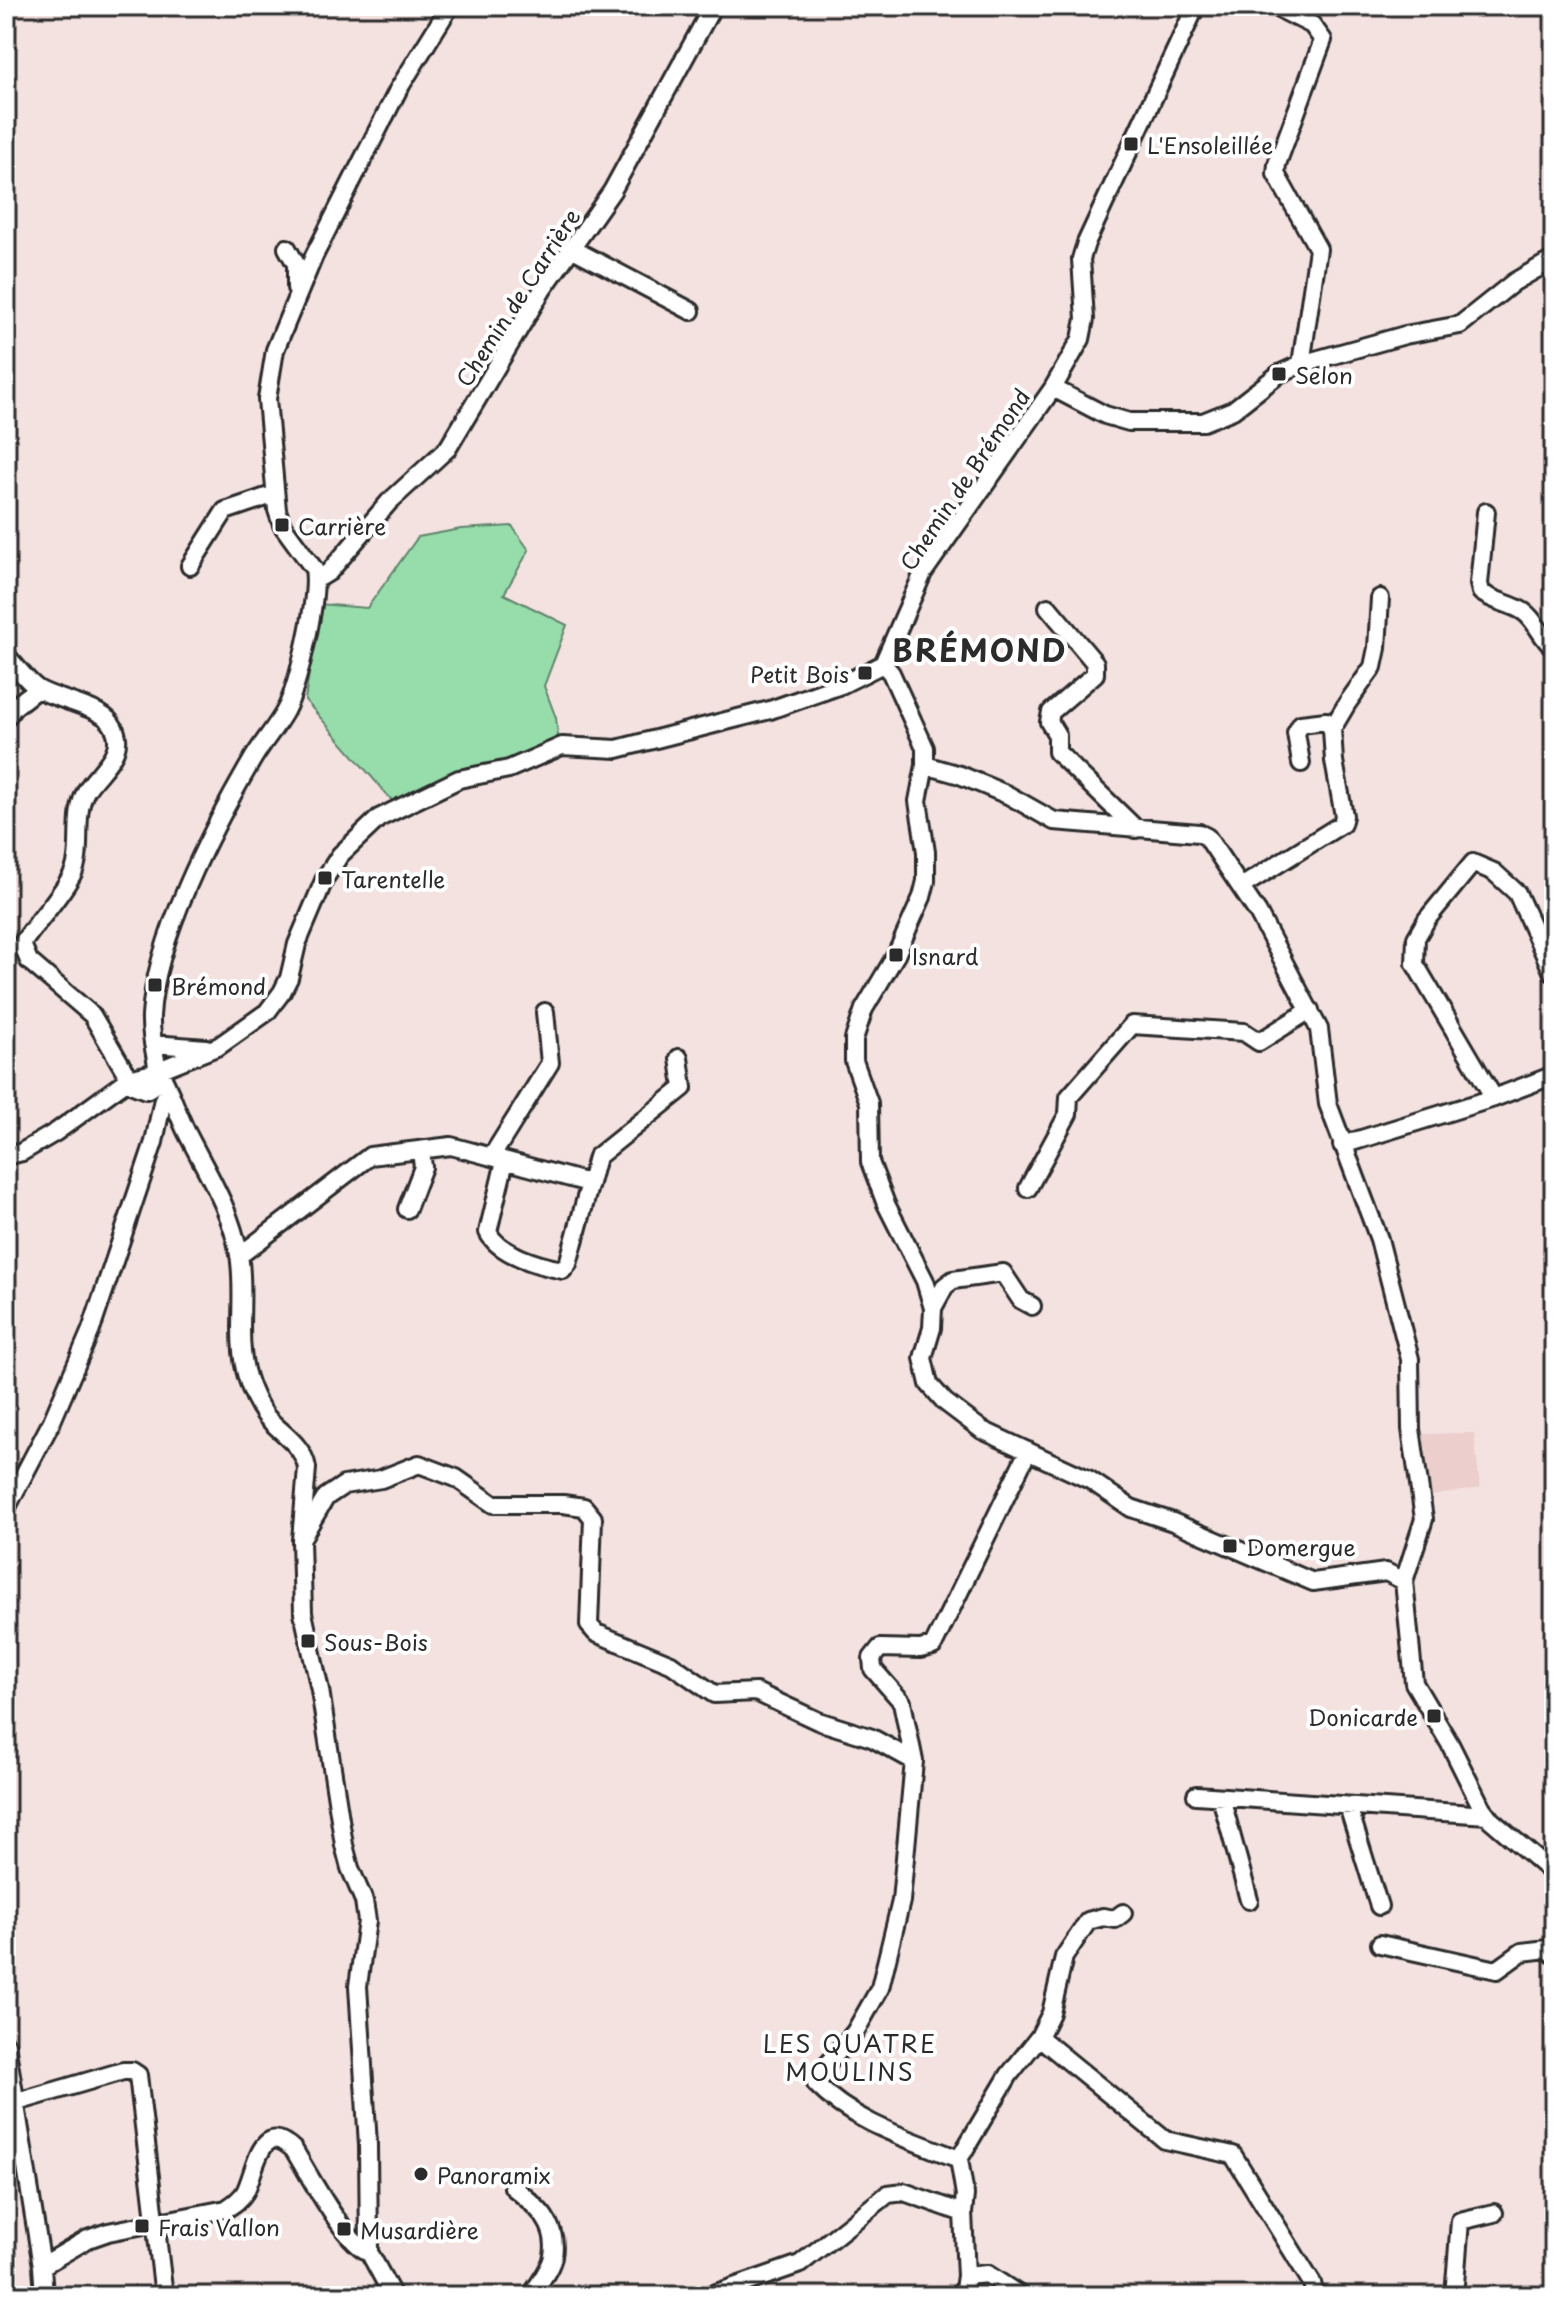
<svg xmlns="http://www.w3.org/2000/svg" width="1560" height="2302" font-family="'Playpen Sans',sans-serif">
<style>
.built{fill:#eccecc}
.green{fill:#96ddab;stroke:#60846b;stroke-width:2}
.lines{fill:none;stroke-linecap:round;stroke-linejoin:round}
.minor-casing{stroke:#2b2b2b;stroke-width:22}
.minor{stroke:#fff;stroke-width:16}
.poi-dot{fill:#2b2b2b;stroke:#fff;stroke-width:3}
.labels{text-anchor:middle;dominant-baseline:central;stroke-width:8;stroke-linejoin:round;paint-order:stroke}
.poi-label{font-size:22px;fill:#2b2b2b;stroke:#fff;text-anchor:start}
.street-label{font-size:22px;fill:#2b2b2b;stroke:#fff}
.neighbourhood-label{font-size:24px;letter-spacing:2px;fill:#2b2b2b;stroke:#fff}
.district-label{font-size:30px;font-weight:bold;letter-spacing:2px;fill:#2b2b2b;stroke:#fff}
</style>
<rect width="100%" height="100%" fill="#f4e2e1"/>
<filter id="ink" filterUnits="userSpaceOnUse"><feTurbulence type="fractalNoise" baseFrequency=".0125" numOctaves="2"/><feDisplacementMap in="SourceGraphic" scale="16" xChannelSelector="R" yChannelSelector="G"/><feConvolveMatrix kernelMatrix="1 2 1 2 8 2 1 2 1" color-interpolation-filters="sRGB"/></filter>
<g filter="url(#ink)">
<path class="built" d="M 1474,1433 L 1480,1488 L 1426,1497 L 1418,1434 Z"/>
<path class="green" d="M 512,526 L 529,550 L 504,594 L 567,625 L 544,686 L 556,718 L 559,745 L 396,805 L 305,700 L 319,604 L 367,608 L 418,537 L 461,529 Z"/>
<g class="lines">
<defs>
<path id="minor" d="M 1274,6 L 1312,25 L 1323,40 L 1277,164 L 1276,174 L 1318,249 L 1301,364
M 287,248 L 296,264 L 296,288
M 571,248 L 691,311
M 1053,388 L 1105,415 L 1129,422 L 1203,422 L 1233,410 L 1279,374 L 1301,364 L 1405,335 L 1460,325 L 1514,282 L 1554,259
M 1486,512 L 1479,584 L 1481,592 C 1494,602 1511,603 1524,612 C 1536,620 1541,638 1554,648
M 190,566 L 225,511 L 275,494
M 316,576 L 321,577 L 329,572 L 389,502 L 448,448 L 543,289 L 612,191 L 713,6
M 1048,607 L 1095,663 L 1095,674 L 1051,712 L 1049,722 L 1057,735 L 1057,752 L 1136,829
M 6,655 C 15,665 30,685 40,690 C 58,700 100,707 111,723 C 131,751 97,771 86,791 C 72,816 84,853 72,875 C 58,900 38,920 22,944 L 29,961 L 92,1015 L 133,1085 L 146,1090 L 160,1082 L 163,1077
M 883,664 L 891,673 L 925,748 L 925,765 L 918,801 L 926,852 L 926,881 L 922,897 L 896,955 L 864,1009 L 854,1039 L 854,1061 L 869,1103 L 870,1162 L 886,1204 L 925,1281 L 933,1308 L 932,1328 L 923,1358 L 929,1384 L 945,1402 L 982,1430 L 1090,1480 L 1131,1508 L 1173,1522 L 1313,1582 L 1386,1572 L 1404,1581
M 6,718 L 14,707 L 37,689
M 1332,729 L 1348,702 L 1373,667 L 1377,648 L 1380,598
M 925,765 L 960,775 L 1008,795 L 1054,821 L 1199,833 L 1207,837 L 1258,913 L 1319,1029 L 1328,1104 L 1379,1239 L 1410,1359 L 1411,1429 L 1424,1519 L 1404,1581 L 1414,1683 L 1450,1744 L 1482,1808 L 1491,1820 L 1554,1874
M 1241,887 L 1342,824 L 1344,816 L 1334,761 L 1332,729 L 1326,721 L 1301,724 L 1296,733 L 1301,763
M 153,1044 L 206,1048
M 158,1069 C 170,1089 176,1110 186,1131 C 206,1171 231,1209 239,1255 C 246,1294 235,1339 247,1377 C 251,1391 258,1405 266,1416 C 280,1433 303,1444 307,1468 L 301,1540 L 303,1613 L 320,1690 L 344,1845 L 350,1868 L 364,1901 L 367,1921 L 358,1986 L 368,2145 L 369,2252 L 393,2296
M 159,1077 C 156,1056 150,1037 151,1016 C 155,939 212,829 251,762 C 261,744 275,729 285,711 C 298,687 319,596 314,569 L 282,525 L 277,510 L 267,399 L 275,350 L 314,256 L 398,90 L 450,6
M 1494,1098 L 1415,964 L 1416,938 L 1427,919 L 1473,863 L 1494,872 L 1517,893 L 1553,973
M 1342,1145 L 1494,1098 L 1554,1075
M 6,1156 L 22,1152 L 56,1132 L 129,1079 L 149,1074 L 219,1046 L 267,1012 L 282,992 L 289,978 L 297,944 L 325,878 L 340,855 L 379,818 L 459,779 L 509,769 L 562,746 L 617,749 L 730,720 L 770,710 L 841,685 L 883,664 L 923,573 L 1053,388 L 1081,339 L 1085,319 L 1081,259 L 1086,243 L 1196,6
M 492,1156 L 550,1063 L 545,1012
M 505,1161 L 488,1232 C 498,1254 540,1266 563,1270 L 568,1264 L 597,1157 L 683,1088 L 679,1058
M 1028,1188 L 1068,1114 L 1069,1097 L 1132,1025 L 1244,1032 L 1259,1042 L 1310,1010
M 407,1209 L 423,1167 L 421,1151
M 239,1256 L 370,1156 L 451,1146 L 589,1183
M 933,1308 L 945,1286 L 953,1280 L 1003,1273 L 1021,1300 L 1032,1306
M 6,1509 L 52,1421 L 91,1330 L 154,1142 L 163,1099
M 303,1536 L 326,1497 L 344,1485 L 381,1479 L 419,1464 L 456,1478 L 493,1504 L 563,1504 L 584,1507 L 593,1518 L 589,1625 L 596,1633 L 671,1664 L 714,1694 L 756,1692 L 818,1721 L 872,1738 L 914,1761
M 1196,1795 L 1487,1815
M 1221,1797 L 1249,1900
M 1348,1806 L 1379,1906
M 1380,1944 L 1497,1970 L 1522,1952 L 1547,1949 L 1554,1955
M 1039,2037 L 1165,2140 L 1233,2155 L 1312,2283 L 1315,2296
M 6,2044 L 42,2266 L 44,2296
M 17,2102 L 123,2071 L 132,2071 L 138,2075 L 164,2296
M 959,2159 C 909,2139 854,2123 816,2084 L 817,2076 L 855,2032 L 880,1988 L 901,1901 L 914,1761 L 902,1702 L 873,1669 L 872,1658 L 880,1648 L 920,1649 L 933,1646 L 1028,1451
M 959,2159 L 1009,2075 L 1039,2037 L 1051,2013 L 1064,1957 L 1088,1921 L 1103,1917 L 1115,1919 L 1123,1913
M 959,2159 L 965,2195 L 963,2213 L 966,2276 L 963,2296
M 513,2187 C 535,2205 559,2223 553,2256 C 551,2269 538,2284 531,2296
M 42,2266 L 88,2239 L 108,2232 L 226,2209 C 234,2204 240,2200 245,2192 C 256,2171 260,2117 294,2150 C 308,2173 346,2245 369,2252
M 966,2276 L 987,2274 L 1021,2296
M 708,2296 L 800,2264 L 888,2194 L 904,2192 L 963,2213
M 1454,2296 L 1460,2221 L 1494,2213"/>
</defs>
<use href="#minor" class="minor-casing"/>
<use href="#minor" class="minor"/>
</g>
</g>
<g class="poi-dot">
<rect x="1123" y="136" width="16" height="16" rx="4"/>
<rect x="1271" y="366" width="16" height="16" rx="4"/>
<rect x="274" y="517" width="16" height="16" rx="4"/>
<rect x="857" y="665" width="16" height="16" rx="4"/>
<rect x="317" y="870" width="16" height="16" rx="4"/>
<rect x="888" y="947" width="16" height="16" rx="4"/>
<rect x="147" y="977" width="16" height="16" rx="4"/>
<rect x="1222" y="1538" width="16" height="16" rx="4"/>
<rect x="300" y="1633" width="16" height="16" rx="4"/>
<rect x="1426" y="1708" width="16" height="16" rx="4"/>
<circle cx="421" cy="2174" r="8"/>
<rect x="134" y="2218" width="16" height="16" rx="4"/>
<rect x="336" y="2221" width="16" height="16" rx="4"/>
</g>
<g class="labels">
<g class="poi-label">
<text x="1147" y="144">L'Ensoleillée</text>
<text x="1295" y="374">Selon</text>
<text x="298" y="525">Carrière</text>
<text x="849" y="673" text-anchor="end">Petit Bois</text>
<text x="341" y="878">Tarentelle</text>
<text x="912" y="955">Isnard</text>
<text x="171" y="985">Brémond</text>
<text x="1246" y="1546">Domergue</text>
<text x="324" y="1641">Sous-Bois</text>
<text x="1418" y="1716" text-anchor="end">Donicarde</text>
<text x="437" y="2174">Panoramix</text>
<text x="158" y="2226">Frais Vallon</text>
<text x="360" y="2229">Musardière</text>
</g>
<g class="street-label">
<text transform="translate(517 297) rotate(-57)">Chemin de Carrière</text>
<text transform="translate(964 479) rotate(-56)">Chemin de Brémond</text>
</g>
<g class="neighbourhood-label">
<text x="850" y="2043">LES QUATRE<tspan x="850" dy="28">MOULINS</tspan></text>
</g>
<g class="district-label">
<text x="980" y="649">BRÉMOND</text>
</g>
</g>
<rect width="1560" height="2302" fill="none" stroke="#fff" stroke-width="32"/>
<rect x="16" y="16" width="1528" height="2270" fill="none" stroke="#2b2b2b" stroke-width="3" filter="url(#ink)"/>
</svg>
